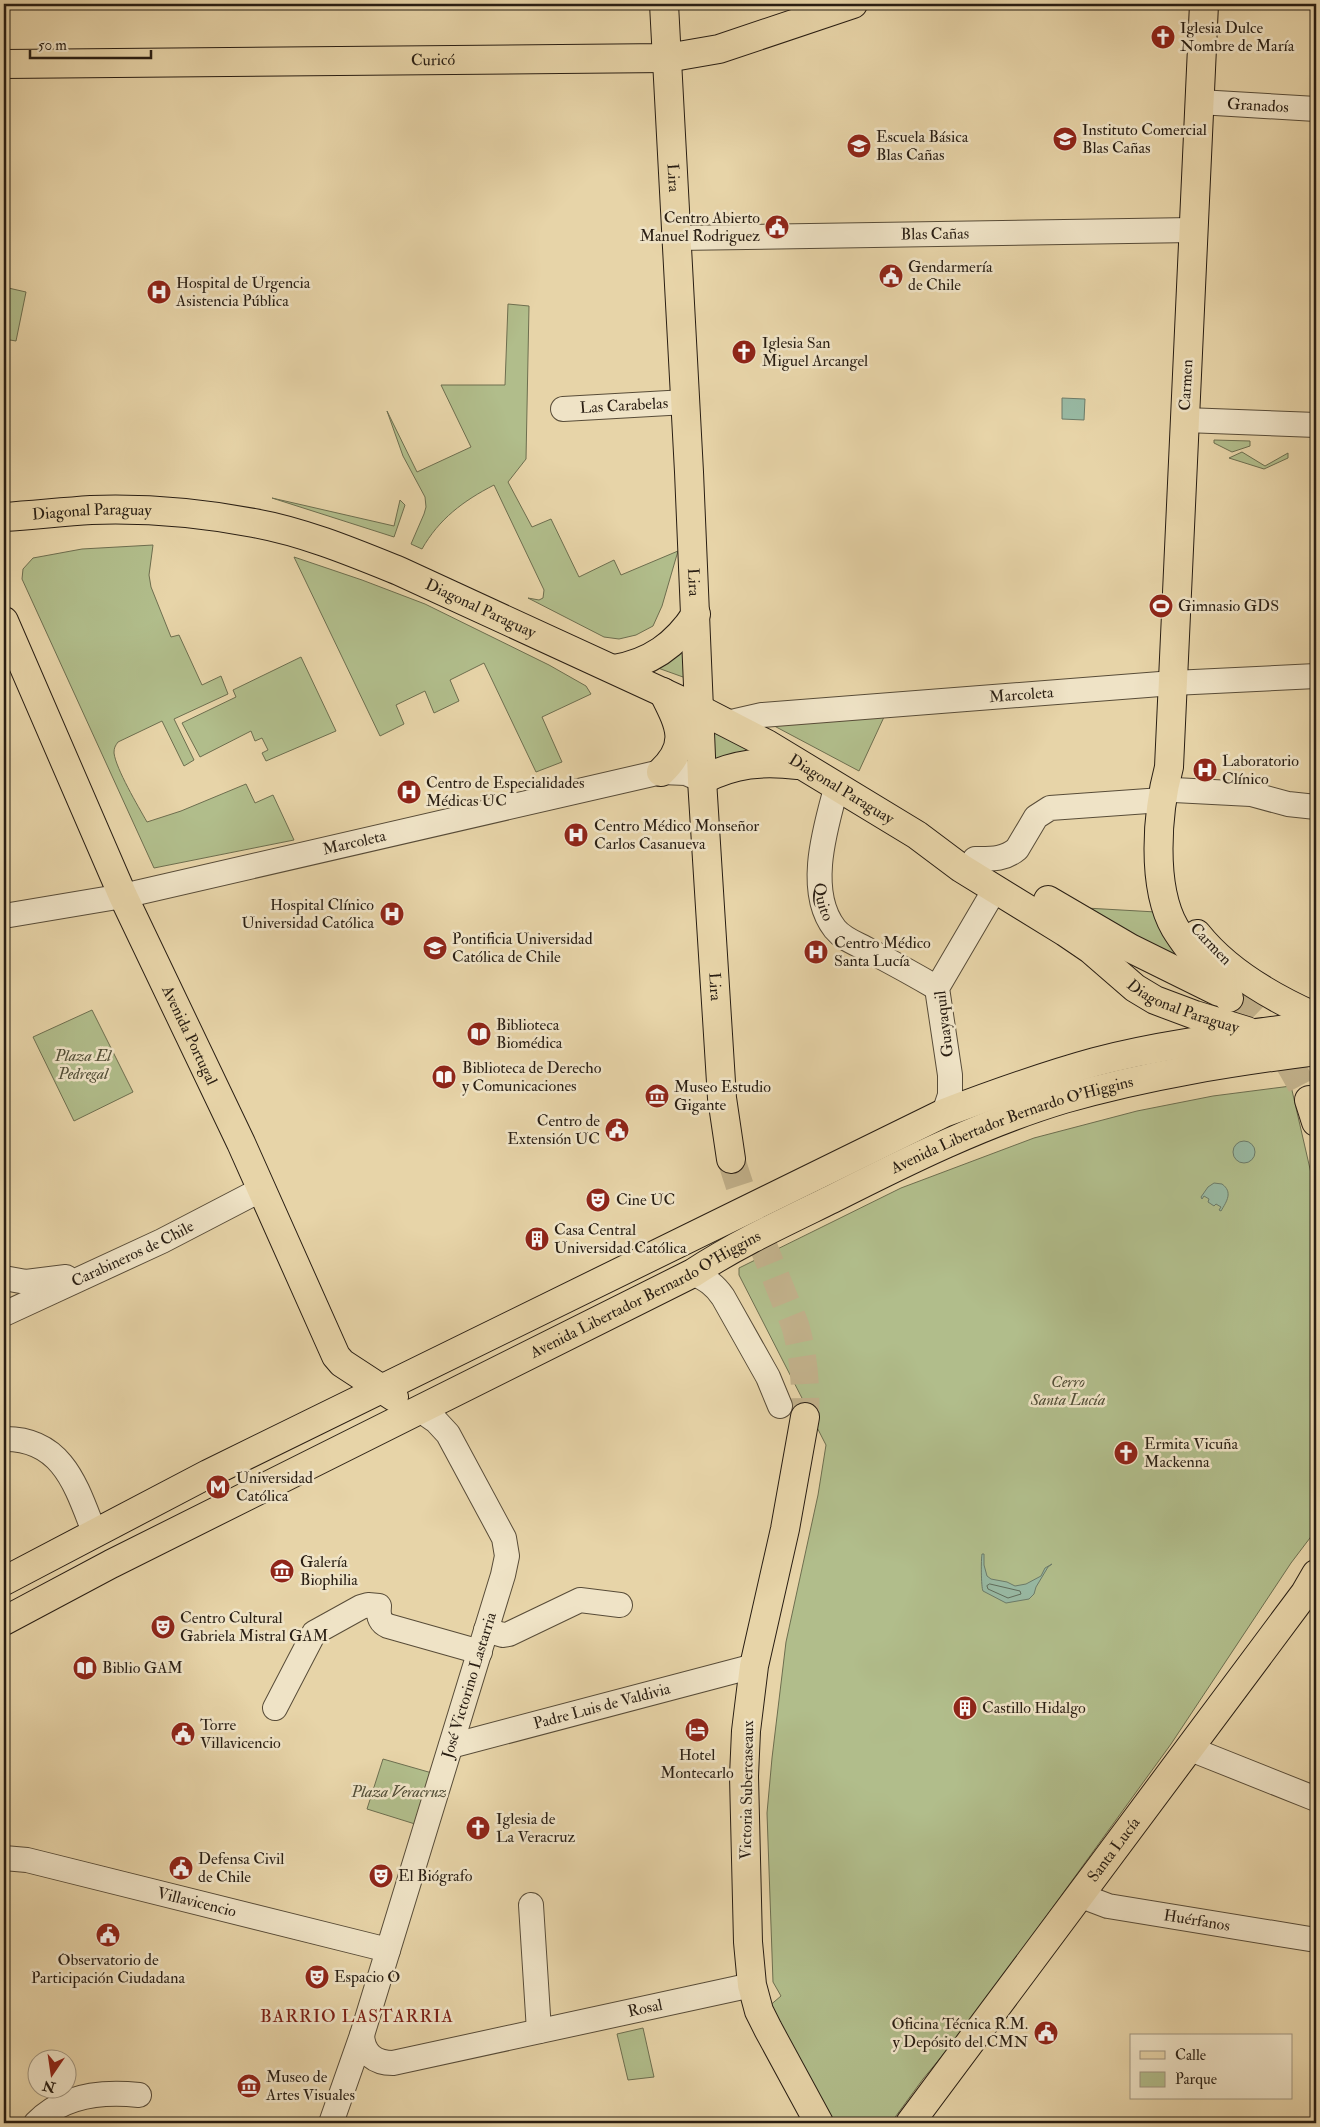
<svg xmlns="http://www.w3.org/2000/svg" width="1320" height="2127" font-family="'IM FELL Double Pica',serif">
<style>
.green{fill:#b1bd8b;stroke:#6d6e4f}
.water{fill:#98b9a3;stroke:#6c7b69}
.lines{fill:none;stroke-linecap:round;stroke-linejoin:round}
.shore{stroke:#606c5b;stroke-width:1}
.major-tunnel{stroke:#c1b08a;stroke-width:28;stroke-dasharray:28 14;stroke-linecap:butt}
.minor-casing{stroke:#584c38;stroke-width:26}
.major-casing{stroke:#291e13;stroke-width:30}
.minor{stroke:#efe3c6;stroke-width:24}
.major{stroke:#e7d4a8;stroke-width:28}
.labels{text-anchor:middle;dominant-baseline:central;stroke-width:5;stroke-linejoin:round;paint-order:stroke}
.poi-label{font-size:16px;fill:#291e13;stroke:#efe3c6;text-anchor:start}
.street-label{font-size:16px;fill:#291e13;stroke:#efe3c6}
.park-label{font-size:16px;font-style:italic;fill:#524e37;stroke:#efe3c6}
.neighbourhood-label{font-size:18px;letter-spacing:1px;fill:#7a1f14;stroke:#efe3c6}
</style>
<rect width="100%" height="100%" fill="#e7d4a8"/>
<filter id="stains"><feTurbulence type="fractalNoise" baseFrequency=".004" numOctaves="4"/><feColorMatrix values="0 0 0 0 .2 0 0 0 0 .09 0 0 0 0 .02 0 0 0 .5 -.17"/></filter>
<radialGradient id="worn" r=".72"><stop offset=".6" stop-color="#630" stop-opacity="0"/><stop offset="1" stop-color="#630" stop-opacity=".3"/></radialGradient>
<path class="green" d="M 4,287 L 26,292 L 16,341 L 4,339 Z
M 508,304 L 529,306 L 526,459 L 508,482 L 532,527 L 551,519 L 579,577 L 614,560 L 621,575 L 678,551 L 662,606 L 653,626 L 636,635 L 619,639 L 604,637 L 528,598 L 539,600 L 543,598 L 544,590 L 494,485 C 463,501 439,519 422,549 L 411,544 L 424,514 L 426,507 L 425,497 L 403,456 L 387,411 L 417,472 L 471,447 L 441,385 L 505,385 Z
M 1214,440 L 1250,441 L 1250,446 L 1232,452 L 1214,443 Z
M 1242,452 L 1265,466 L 1288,453 L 1288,458 L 1264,469 L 1229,458 Z
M 272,498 L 394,526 L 400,500 L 405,505 L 394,537 Z
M 153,545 L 149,575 L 151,587 L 171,637 L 179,635 L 202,685 L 221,676 L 228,694 L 174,719 L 194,760 L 184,766 L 162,721 L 118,742 C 115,746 114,748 114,753 C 116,769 138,806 147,822 L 181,811 L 246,784 L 255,803 L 273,795 L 294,840 L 154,868 L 22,579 L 23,569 L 33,558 L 82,549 Z
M 294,557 L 362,580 L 425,604 L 549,665 L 586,686 L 591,694 L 542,717 L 562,762 L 536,772 L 484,663 L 450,680 L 459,701 L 434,713 L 425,691 L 396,705 L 404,724 L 380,736 Z
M 687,634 L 689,672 L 683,677 L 644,663 Z
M 301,657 L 336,731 L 266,761 L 262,753 L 268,750 L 262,738 L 255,741 L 251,731 L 200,757 L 182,723 L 236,697 L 233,690 Z
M 884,717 L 859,771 L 763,720 Z
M 712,727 L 761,758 L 710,769 Z
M 1086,908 L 1156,912 L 1194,967 Z
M 92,1010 L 133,1092 L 74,1121 L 33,1037 Z
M 1291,1086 L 1316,1195 L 1316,1530 L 1291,1563 L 1171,1744 L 966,2027 L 923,2079 L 893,2120 L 890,2123 L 830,2123 L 768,2007 L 781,1996 L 773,1982 L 767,1813 L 772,1758 L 786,1642 L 818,1495 L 826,1445 L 739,1275 L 739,1268 L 901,1188 L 1034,1138 L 1137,1111 L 1213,1096 Z
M 383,1759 L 432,1773 L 415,1824 L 367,1809 Z
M 643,2028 L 654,2077 L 628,2080 L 617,2034 Z"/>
<path class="water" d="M 1062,398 L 1085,399 L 1084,420 L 1062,419 Z
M1233 1152a11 11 0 1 1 22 0a11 11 0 1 1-22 0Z
M 1214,1183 L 1222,1184 C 1233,1192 1227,1201 1221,1211 L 1219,1210 L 1221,1207 L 1216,1204 L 1214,1206 L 1208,1202 L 1209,1199 L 1204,1196 L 1202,1199 L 1201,1197 L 1208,1187 Z
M 982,1554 L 984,1554 L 984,1565 L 987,1576 L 991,1579 L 1007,1582 L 1015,1586 L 1026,1584 L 1041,1576 L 1045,1568 L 1052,1564 L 1048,1567 L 1036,1587 L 1034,1594 L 1029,1599 L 1006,1603 L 983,1591 C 981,1587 981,1559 982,1554 Z"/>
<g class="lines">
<path class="shore" d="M 990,1584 L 1020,1591 L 1021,1594 L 1008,1598 L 988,1589 L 987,1586 Z"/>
<path class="major-tunnel" d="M 1232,999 C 1269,1025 1289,1060 1309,1100
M 731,1159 L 743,1196 L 795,1325 C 804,1356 806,1385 805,1417"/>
<defs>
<g id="minor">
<path id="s1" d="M 1199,102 L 1316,109"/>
<path id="s2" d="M 677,238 L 1193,230"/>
<path id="s3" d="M 563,409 L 686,402"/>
<path d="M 1185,420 L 1316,425"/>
<path id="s4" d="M 727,723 L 762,715 L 1173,683 L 1316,676"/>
<path id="s5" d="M 837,785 C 826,826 805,891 835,929 C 844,940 858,944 870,951 C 893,963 915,975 937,988"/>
<path d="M 1174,790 L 1251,794 L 1288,804 L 1316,807"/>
<path d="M 975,859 C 991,859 1004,860 1017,849 L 1036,817 L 1050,808 L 1162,800"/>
<path id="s6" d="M 4,916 L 123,896 L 661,772 L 686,773 L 702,780"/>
<path d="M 944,1113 L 950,1095 L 950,1075 L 937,988 L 995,889"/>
<path d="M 693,1273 C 706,1279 715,1285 723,1297 L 768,1377 L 780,1406"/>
<path d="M 4,1278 L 26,1282 L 66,1277"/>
<path id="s7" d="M 4,1314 L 162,1241 L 262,1189"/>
<path d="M 4,1439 C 64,1438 77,1489 95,1534"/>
<path d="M 486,1630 L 503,1635 L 509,1634 L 580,1600 L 620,1605"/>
<path d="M 275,1708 L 314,1633 L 361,1607 L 368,1605 L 379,1606 C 378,1615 379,1622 388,1626 L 480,1652"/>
<path id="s8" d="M 451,1746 L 754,1666"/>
<path d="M 1188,1748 L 1316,1799"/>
<path id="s9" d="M 4,1858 L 27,1860 L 388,1950"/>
<path id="s10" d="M 1079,1895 L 1108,1906 L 1316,1940"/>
<path d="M 531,1905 L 539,2031"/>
<path id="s11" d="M 362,2035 C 363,2054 375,2063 393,2063 L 752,1985"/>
<path d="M 36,2123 C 63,2095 102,2091 139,2095"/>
<path id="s12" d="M 331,2123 L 362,2035 L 503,1575 L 507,1556 L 504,1538 L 448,1434 L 436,1421 L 420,1410"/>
</g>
<g id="major">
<path id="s13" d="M 664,4 L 689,472 L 702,780 L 722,1098 L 731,1159"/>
<path d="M 1204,4 L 1169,767 C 1157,812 1151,886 1175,928 C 1190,953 1211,975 1229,998"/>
<path id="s14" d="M 4,64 L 667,58 L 719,49 L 853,4"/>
<path id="s15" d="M 4,517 C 33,515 62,512 91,510 C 145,508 201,513 254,523 C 304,532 352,552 399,571 L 699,709 L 767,744 L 917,835 L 961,868 L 1065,932 L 1090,949 L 1135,988 L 1155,1000 L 1195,1015 L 1247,1031"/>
<path id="s16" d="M 4,621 L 123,896 L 241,1143 L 336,1356 L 342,1363 L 394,1397"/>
<path d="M 614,669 C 650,663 676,645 696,614"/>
<path d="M 661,772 C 691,744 679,724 663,692"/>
<path d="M 702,780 C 735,763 762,761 798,765"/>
<path d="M 1048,900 L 1130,948 L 1219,992"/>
<path d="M 1197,934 C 1227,972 1273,998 1316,1017"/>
<path d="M 1309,1100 L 1316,1122"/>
<path d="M 805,1417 L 785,1529 L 754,1666 L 746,1731 L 744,1776 L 748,1942 L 752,1985 L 759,2011 L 768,2029 L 819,2123"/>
<path d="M 4,1581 L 208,1474 L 944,1113 C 994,1094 1044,1076 1095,1062 C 1167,1043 1243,1035 1316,1025"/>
<path id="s17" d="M 4,1621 L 111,1564 L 693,1273 C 737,1244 785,1222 832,1199 C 907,1161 984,1123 1064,1099 C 1147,1075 1231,1062 1316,1051"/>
<path id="s18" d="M 910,2123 L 1305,1593 L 1316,1574"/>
</g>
</defs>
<use href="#minor" class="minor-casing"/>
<use href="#major" class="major-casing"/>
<use href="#minor" class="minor"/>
<use href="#major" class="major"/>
</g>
<defs>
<symbol id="church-disc" viewBox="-11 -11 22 22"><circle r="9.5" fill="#8f2418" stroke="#efe3c6"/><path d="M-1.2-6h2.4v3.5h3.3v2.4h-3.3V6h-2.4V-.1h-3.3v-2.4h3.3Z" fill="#fff"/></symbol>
<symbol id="school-disc" viewBox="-11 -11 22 22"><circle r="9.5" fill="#8f2418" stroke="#efe3c6"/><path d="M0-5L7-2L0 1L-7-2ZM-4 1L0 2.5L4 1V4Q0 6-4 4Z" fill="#fff"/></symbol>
<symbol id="civic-disc" viewBox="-11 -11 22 22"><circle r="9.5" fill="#8f2418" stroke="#efe3c6"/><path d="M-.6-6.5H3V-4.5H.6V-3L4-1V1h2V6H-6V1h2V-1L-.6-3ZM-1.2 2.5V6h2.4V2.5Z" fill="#fff"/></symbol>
<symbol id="hospital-disc" viewBox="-11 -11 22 22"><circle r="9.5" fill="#8f2418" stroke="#efe3c6"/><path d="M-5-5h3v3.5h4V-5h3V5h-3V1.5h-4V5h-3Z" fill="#fff"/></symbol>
<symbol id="stadium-disc" viewBox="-11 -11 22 22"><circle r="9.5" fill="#8f2418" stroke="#efe3c6"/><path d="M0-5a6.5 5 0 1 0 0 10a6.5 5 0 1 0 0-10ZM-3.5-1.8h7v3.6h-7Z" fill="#fff"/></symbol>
<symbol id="university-disc" viewBox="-11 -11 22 22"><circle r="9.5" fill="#8f2418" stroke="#efe3c6"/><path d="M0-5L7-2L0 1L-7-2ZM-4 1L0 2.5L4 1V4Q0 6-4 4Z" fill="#fff"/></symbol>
<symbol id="library-disc" viewBox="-11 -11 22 22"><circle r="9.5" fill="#8f2418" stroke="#efe3c6"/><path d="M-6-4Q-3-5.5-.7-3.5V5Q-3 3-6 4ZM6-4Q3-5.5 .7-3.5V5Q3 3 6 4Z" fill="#fff"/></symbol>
<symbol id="museum-disc" viewBox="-11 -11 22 22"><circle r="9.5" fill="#8f2418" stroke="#efe3c6"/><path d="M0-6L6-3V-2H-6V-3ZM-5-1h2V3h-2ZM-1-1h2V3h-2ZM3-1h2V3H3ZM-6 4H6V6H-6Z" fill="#fff"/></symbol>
<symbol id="theatre-disc" viewBox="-11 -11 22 22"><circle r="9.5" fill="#8f2418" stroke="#efe3c6"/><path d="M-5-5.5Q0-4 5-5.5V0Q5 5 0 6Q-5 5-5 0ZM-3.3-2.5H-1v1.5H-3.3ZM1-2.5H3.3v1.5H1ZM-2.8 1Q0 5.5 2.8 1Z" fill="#fff"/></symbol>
<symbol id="building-disc" viewBox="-11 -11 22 22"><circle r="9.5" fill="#8f2418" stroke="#efe3c6"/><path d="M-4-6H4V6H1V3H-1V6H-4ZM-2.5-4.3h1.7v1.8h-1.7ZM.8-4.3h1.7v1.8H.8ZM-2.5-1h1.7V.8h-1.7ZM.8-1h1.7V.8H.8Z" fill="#fff"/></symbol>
<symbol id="metro-disc" viewBox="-11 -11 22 22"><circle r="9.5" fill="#8f2418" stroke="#efe3c6"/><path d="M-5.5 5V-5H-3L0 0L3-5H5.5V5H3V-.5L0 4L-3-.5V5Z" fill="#fff"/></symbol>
<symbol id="hotel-disc" viewBox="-11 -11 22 22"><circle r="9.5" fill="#8f2418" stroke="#efe3c6"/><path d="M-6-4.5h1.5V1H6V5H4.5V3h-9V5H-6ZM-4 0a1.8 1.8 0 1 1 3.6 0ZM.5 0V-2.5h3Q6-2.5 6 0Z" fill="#fff"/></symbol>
</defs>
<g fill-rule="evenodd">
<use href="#church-disc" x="1149" y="23" width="28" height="28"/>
<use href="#school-disc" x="1051" y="125" width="28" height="28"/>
<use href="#school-disc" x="845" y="132" width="28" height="28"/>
<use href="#civic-disc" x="763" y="213" width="28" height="28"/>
<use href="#civic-disc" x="877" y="262" width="28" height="28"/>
<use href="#hospital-disc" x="145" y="278" width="28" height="28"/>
<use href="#church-disc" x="730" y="338" width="28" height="28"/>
<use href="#stadium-disc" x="1147" y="592" width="28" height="28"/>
<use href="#hospital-disc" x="1191" y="756" width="28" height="28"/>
<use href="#hospital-disc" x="395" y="778" width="28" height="28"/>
<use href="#hospital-disc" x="562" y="821" width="28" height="28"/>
<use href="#hospital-disc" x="378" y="900" width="28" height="28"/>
<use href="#university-disc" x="421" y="934" width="28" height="28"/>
<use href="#hospital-disc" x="802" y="938" width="28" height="28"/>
<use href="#library-disc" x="465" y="1020" width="28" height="28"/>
<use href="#library-disc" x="430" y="1063" width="28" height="28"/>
<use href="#museum-disc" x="643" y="1082" width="28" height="28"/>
<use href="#civic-disc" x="603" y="1116" width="28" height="28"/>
<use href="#theatre-disc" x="584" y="1186" width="28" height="28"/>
<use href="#building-disc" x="523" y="1225" width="28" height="28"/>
<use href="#church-disc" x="1112" y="1439" width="28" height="28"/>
<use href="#metro-disc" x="204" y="1473" width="28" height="28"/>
<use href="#museum-disc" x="268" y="1557" width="28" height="28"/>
<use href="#theatre-disc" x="149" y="1613" width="28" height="28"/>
<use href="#library-disc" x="71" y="1654" width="28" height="28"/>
<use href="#building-disc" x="951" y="1694" width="28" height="28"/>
<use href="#hotel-disc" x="683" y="1716" width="28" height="28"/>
<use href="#civic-disc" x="169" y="1720" width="28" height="28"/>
<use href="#church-disc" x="464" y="1814" width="28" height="28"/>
<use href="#civic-disc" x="167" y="1854" width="28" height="28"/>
<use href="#theatre-disc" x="367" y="1862" width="28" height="28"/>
<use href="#civic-disc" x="94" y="1921" width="28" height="28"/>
<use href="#theatre-disc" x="303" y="1963" width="28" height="28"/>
<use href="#civic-disc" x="1032" y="2019" width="28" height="28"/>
<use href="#museum-disc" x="235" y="2072" width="28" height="28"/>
</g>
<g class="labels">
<g class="poi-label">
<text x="1180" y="28">Iglesia Dulce<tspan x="1180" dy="18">Nombre de María</tspan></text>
<text x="1082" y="130">Instituto Comercial<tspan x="1082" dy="18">Blas Cañas</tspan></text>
<text x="876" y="137">Escuela Básica<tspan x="876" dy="18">Blas Cañas</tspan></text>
<text x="760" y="218" text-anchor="end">Centro Abierto<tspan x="760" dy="18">Manuel Rodriguez</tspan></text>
<text x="908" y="267">Gendarmería<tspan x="908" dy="18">de Chile</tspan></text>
<text x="176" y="283">Hospital de Urgencia<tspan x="176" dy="18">Asistencia Pública</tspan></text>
<text x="762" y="343">Iglesia San<tspan x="762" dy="18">Miguel Arcangel</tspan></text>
<text x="1178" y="606">Gimnasio GDS</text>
<text x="1222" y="761">Laboratorio<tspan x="1222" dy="18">Clínico</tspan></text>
<text x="426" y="783">Centro de Especialidades<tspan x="426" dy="18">Médicas UC</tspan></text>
<text x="594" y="826">Centro Médico Monseñor<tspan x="594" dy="18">Carlos Casanueva</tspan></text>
<text x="374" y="905" text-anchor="end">Hospital Clínico<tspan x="374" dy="18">Universidad Católica</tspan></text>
<text x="452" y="939">Pontificia Universidad<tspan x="452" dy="18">Católica de Chile</tspan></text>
<text x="834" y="943">Centro Médico<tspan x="834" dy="18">Santa Lucía</tspan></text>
<text x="496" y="1025">Biblioteca<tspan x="496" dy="18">Biomédica</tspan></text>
<text x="462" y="1068">Biblioteca de Derecho<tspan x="462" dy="18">y Comunicaciones</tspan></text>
<text x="674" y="1087">Museo Estudio<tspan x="674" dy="18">Gigante</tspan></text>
<text x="600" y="1121" text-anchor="end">Centro de<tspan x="600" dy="18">Extensión UC</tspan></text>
<text x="616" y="1200">Cine UC</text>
<text x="554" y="1230">Casa Central<tspan x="554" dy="18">Universidad Católica</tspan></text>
<text x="1144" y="1444">Ermita Vicuña<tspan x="1144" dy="18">Mackenna</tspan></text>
<text x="236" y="1478">Universidad<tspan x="236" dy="18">Católica</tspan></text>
<text x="300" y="1562">Galería<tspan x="300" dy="18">Biophilia</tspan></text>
<text x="180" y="1618">Centro Cultural<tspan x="180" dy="18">Gabriela Mistral GAM</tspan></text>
<text x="102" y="1668">Biblio GAM</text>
<text x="982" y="1708">Castillo Hidalgo</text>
<text x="200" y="1725">Torre<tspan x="200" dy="18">Villavicencio</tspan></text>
<text x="697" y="1755" text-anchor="middle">Hotel<tspan x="697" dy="18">Montecarlo</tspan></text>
<text x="496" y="1819">Iglesia de<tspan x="496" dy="18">La Veracruz</tspan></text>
<text x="198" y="1859">Defensa Civil<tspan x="198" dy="18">de Chile</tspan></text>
<text x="398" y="1876">El Biógrafo</text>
<text x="108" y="1960" text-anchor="middle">Observatorio de<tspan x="108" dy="18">Participación Ciudadana</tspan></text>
<text x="334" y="1977">Espacio O</text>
<text x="1028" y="2024" text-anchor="end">Oficina Técnica R.M.<tspan x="1028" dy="18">y Depósito del CMN</tspan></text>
<text x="266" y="2077">Museo de<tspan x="266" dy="18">Artes Visuales</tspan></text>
</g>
<g class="street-label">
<text stroke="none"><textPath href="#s14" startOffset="429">Curicó</textPath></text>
<text stroke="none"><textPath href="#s1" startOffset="59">Granados</textPath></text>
<text stroke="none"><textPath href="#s13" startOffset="174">Lira</textPath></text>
<text stroke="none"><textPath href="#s2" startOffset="258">Blas Cañas</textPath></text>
<text transform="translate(1186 385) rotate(-87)">Carmen</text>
<text stroke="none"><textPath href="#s3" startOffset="61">Las Carabelas</textPath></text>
<text stroke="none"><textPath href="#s15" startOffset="88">Diagonal Paraguay</textPath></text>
<text stroke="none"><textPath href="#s13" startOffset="579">Lira</textPath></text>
<text stroke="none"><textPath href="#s15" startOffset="494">Diagonal Paraguay</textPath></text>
<text stroke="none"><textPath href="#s4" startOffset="296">Marcoleta</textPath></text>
<text stroke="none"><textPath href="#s15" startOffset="898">Diagonal Paraguay</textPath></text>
<text stroke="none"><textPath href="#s6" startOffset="358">Marcoleta</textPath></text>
<text stroke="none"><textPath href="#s5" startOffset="119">Quito</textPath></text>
<text transform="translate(1211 944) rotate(46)">Carmen</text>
<text stroke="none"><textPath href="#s13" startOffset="984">Lira</textPath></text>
<text stroke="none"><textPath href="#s15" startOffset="1305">Diagonal Paraguay</textPath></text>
<text transform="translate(944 1024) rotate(-97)">Guayaquil</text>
<text stroke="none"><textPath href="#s16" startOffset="454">Avenida Portugal</textPath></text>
<text stroke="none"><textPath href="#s17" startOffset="1125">Avenida Libertador Bernardo O'Higgins</textPath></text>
<text stroke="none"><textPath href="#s7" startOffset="142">Carabineros de Chile</textPath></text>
<text stroke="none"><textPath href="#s17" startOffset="720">Avenida Libertador Bernardo O'Higgins</textPath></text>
<text stroke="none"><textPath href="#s12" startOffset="459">José Victorino Lastarria</textPath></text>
<text stroke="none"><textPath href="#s8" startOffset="156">Padre Luis de Valdivia</textPath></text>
<text transform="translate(747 1790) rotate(-89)">Victoria Subercaseaux</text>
<text stroke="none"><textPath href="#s18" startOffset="341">Santa Lucía</textPath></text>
<text stroke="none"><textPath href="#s9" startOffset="198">Villavicencio</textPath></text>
<text stroke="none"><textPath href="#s10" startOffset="121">Huérfanos</textPath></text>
<text stroke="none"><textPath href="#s11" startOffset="305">Rosal</textPath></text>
</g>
<g class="park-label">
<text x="83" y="1056">Plaza El<tspan x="83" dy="18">Pedregal</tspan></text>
<text x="1068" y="1382">Cerro<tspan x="1068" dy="18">Santa Lucía</tspan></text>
<text x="399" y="1792">Plaza Veracruz</text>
</g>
<g class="neighbourhood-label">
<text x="357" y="2016">BARRIO LASTARRIA</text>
</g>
</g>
<rect width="1320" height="2127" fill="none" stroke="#e7d4a8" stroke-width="20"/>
<rect x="5" y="5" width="1310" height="2117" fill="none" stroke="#291e13" stroke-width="2.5"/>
<rect x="10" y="10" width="1300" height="2107" fill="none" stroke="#291e13"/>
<rect x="1130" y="2034" width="162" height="65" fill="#efe3c6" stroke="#a0947e"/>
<rect x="1140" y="2051" width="25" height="8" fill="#e7d4a8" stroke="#a0947e"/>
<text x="1175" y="2060" font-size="15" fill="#291e13">Calle</text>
<rect x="1140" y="2072" width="25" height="15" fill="#b1bd8b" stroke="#a0947e"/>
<text x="1175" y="2084" font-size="15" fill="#291e13">Parque</text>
<g transform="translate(52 2074) rotate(193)"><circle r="24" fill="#efe3c6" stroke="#a0947e"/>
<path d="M0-4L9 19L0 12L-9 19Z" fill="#8f2418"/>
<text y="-8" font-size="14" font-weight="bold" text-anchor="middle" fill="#291e13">N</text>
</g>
<path d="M30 50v8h121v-8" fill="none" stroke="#291e13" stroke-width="2.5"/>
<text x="38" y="50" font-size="15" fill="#291e13" stroke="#efe3c6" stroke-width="4" paint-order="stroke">50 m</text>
<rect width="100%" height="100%" filter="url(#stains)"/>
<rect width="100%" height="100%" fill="url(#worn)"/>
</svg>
